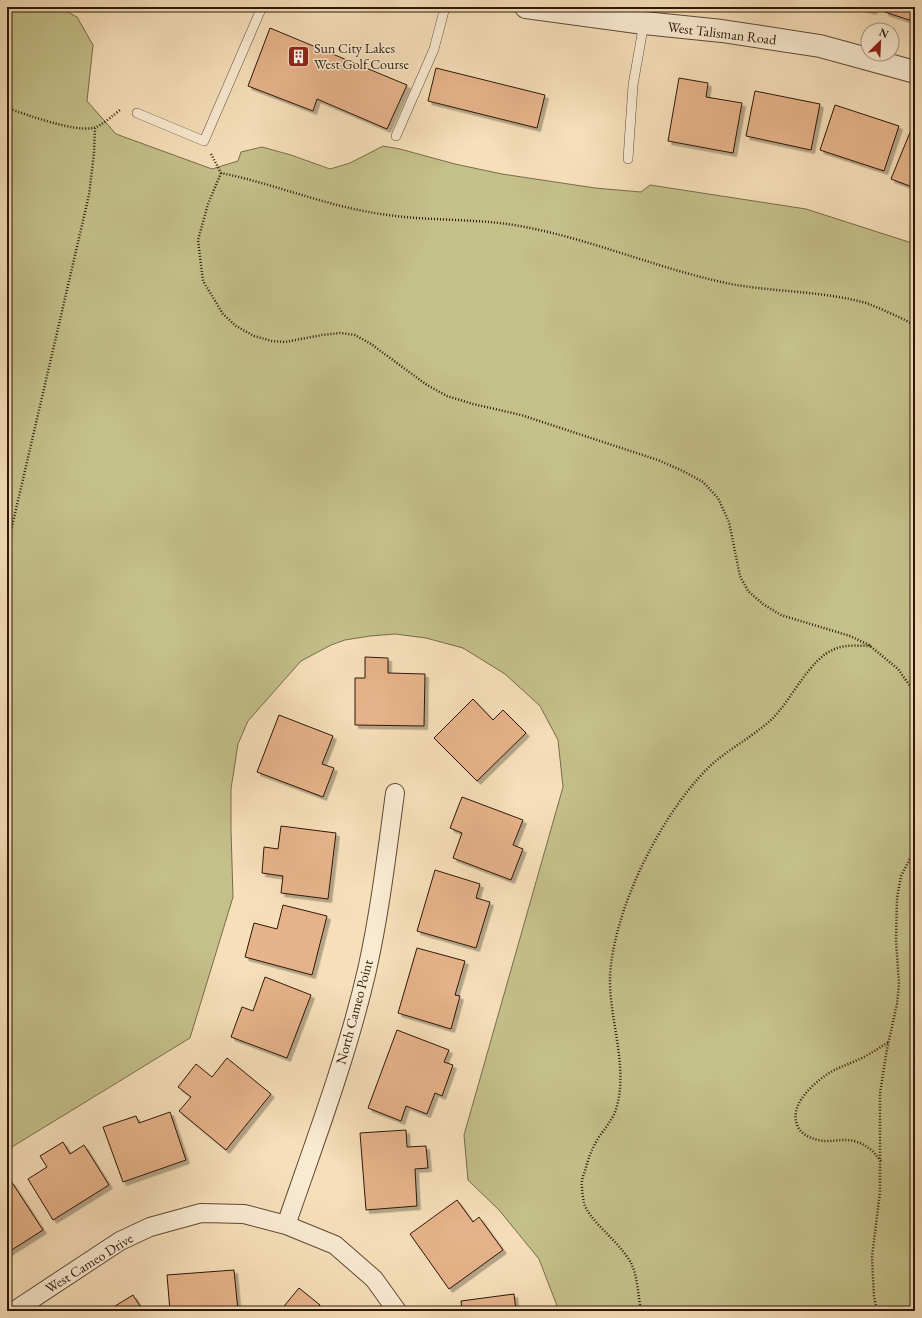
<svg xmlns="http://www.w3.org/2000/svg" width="922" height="1318" font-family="'EB Garamond',serif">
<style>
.green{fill:#c4c08a;stroke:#786c4a}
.building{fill:#e7b38a;stroke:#2d180a;filter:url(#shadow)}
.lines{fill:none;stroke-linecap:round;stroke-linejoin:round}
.service-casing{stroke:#5f4a36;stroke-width:10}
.minor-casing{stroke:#5f4a36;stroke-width:20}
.tertiary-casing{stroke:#5f4a36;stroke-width:24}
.path{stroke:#2d180a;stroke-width:2.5;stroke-dasharray:1 2;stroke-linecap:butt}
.service{stroke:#f9ead2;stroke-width:9}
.minor{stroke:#f9ead2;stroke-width:18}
.tertiary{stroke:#f9ead2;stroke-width:22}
.labels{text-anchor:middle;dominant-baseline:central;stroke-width:3;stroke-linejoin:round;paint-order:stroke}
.street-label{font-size:14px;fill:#2d180a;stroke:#f9ead2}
.poi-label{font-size:14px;fill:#2d180a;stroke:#f9ead2;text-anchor:start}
</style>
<defs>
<filter id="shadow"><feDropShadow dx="3.5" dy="3.5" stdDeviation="0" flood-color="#0004"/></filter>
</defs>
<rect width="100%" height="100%" fill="#f6dfb9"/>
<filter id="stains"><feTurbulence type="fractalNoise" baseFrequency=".005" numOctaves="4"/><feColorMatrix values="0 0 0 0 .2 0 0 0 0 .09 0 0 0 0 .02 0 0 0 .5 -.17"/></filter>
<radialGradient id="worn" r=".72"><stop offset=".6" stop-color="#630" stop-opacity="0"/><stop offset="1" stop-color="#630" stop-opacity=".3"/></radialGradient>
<path class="green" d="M 7,7 L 58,7 L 77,17 L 93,45 L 87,101 L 116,134 L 212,169 L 238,161 L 241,152 L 262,147 L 291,155 L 330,169 L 350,163 L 383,146 L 400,149 L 455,164 L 502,174 L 595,188 L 641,192 L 650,185 L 806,209 L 915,244 L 915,1311 L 559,1311 L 539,1259 L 499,1210 L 468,1180 L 464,1135 L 563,787 L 558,740 L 540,706 L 505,674 L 463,648 L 426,638 L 395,634 L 370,636 L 345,640 L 331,645 L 301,661 L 248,721 L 238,744 L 231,789 L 231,830 L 233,897 L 190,1038 L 7,1150 Z"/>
<path class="building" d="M 858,7 L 874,7 L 873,11 Z
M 886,7 L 915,7 L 915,22 L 885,12 Z
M 270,28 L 407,85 L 387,129 L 317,99 L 313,111 L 248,86 Z
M 436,68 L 545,95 L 537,128 L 428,101 Z
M 679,78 L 708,83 L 706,97 L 742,103 L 733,153 L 668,141 Z
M 755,91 L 820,104 L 811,150 L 746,136 Z
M 835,105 L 899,126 L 884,171 L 820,150 Z
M 913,125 L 915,126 L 915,188 L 891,179 Z
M 365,657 L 388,658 L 388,673 L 425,674 L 424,726 L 355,725 L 355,678 L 365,678 Z
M 473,699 L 493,720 L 503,710 L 526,733 L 477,781 L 434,738 Z
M 279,715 L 333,736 L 322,764 L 334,768 L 323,797 L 257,772 Z
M 462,797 L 523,820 L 513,845 L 523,849 L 511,880 L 453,858 L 462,833 L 450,828 Z
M 281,826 L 336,833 L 328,899 L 281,893 L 283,876 L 262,873 L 264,847 L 278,849 Z
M 435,870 L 480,884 L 476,898 L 490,902 L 476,948 L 417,931 Z
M 283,905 L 327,916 L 312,975 L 245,957 L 254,923 L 277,929 Z
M 417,948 L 465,961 L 455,995 L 460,996 L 451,1029 L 398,1013 Z
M 265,977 L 311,995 L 287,1058 L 231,1037 L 242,1007 L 253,1011 Z
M 397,1030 L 449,1050 L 444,1062 L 453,1065 L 442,1096 L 435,1093 L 427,1114 L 406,1106 L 401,1121 L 368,1108 Z
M 227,1058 L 271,1094 L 226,1150 L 179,1111 L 191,1097 L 178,1087 L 196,1064 L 212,1077 Z
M 170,1112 L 186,1160 L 123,1182 L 103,1127 L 136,1116 L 139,1123 Z
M 406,1130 L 407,1147 L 426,1146 L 428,1168 L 415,1169 L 417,1206 L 366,1210 L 360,1133 Z
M 63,1142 L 70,1154 L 84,1145 L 109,1185 L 53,1220 L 28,1179 L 47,1167 L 40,1156 Z
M 11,1181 L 43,1230 L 7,1253 L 7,1184 Z
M 457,1200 L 473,1222 L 479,1217 L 503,1250 L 449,1289 L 410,1234 Z
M 234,1270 L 238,1311 L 170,1311 L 167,1275 Z
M 299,1288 L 320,1305 L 315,1311 L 280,1311 Z
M 514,1294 L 516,1311 L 462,1311 L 461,1301 Z
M 133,1295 L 143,1311 L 107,1311 Z"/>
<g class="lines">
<defs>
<path id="service" d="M 137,113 L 204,141 L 262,7
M 396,136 L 434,49 L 445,7
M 628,159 L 633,85 L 644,23"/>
<path id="minor" d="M 286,1225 C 315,1141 347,1057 367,970 C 380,912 387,852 395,793
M 14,1311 L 120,1241 L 150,1227 L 201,1213 L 244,1214 L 286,1225 L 335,1245 L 374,1279 L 397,1311"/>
<path id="tertiary" d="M 526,7 L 644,23 L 722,31 L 820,46 L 915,72"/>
</defs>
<use href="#service" class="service-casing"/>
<use href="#minor" class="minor-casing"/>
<use href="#tertiary" class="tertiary-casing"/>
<path class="path" d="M 7,108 C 28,115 73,132 93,128 C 100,127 115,114 121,109
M 211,154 L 221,173 C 275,184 326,206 381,214 C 412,219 443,219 474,221 C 499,222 524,226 548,232 C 603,245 658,267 713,280 C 763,293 816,289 866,303 C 882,309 899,317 915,325
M 221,173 L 208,204 L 198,240 L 203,281 L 223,314 L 236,326 L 254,336 L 272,341 L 285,342 L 322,335 L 340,333 L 355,335 L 371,344 L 427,385 L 447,396 L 473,404 L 521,415 L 658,460 L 683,471 L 703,482 L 718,498 L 729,522 L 740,576 L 748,591 L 763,604 L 781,615 L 850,636 L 869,645 L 898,669 L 915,693
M 7,548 L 89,195 L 94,153 L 95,128
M 881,1161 C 873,1151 866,1144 854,1141 C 842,1138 830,1143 818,1140 C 810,1138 801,1134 798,1127 C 788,1106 811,1086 826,1075 C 838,1067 850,1064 862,1058 C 872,1053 880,1047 889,1042
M 641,1311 C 638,1296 638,1277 631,1263 C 629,1259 625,1254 622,1250 C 611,1236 589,1219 584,1203 C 583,1198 582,1192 582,1187 C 581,1181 583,1176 585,1171 C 588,1159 592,1148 599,1137 C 606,1127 614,1118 617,1106 C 628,1065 609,1019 610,977 C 613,910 661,814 709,767 C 728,749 753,737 773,718 C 792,699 810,658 835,649 C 846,644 859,646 871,646
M 877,1311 L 874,1296 L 872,1257 L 880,1192 L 880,1093 L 887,1049 L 897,1004 L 899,984 L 896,940 L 897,898 L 901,876 L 915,849"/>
<use href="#service" class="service"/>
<use href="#minor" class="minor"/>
<use href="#tertiary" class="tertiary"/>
</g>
<defs>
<symbol id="building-square" viewBox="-11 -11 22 22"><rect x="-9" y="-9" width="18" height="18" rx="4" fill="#8f2418" stroke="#f9ead2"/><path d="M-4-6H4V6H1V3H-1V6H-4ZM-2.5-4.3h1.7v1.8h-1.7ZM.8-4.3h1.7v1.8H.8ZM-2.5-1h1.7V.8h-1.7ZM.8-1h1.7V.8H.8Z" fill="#fff"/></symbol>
</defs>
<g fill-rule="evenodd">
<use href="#building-square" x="286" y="44" width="25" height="25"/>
</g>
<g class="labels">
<g class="street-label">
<text transform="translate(722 33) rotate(7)">West Talisman Road</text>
<text transform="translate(354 1012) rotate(-75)">North Cameo Point</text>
<text transform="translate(89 1263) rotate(-32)">West Cameo Drive</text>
</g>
<g class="poi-label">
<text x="314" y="48">Sun City Lakes<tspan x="314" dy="16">West Golf Course</tspan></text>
</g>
</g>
<rect width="922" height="1318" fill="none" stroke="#f6dfb9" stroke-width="24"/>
<rect x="8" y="8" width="906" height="1302" fill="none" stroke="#2d180a" stroke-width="2"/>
<rect x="12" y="12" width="898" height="1294" fill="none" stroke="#2d180a"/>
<g transform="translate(880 42) rotate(24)"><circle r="19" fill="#f9ead2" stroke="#a79682"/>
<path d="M0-3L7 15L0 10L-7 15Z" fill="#8f2418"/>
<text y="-6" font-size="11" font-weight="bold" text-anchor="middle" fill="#2d180a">N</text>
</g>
<rect width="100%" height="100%" filter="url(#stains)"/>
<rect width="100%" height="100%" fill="url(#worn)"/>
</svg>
